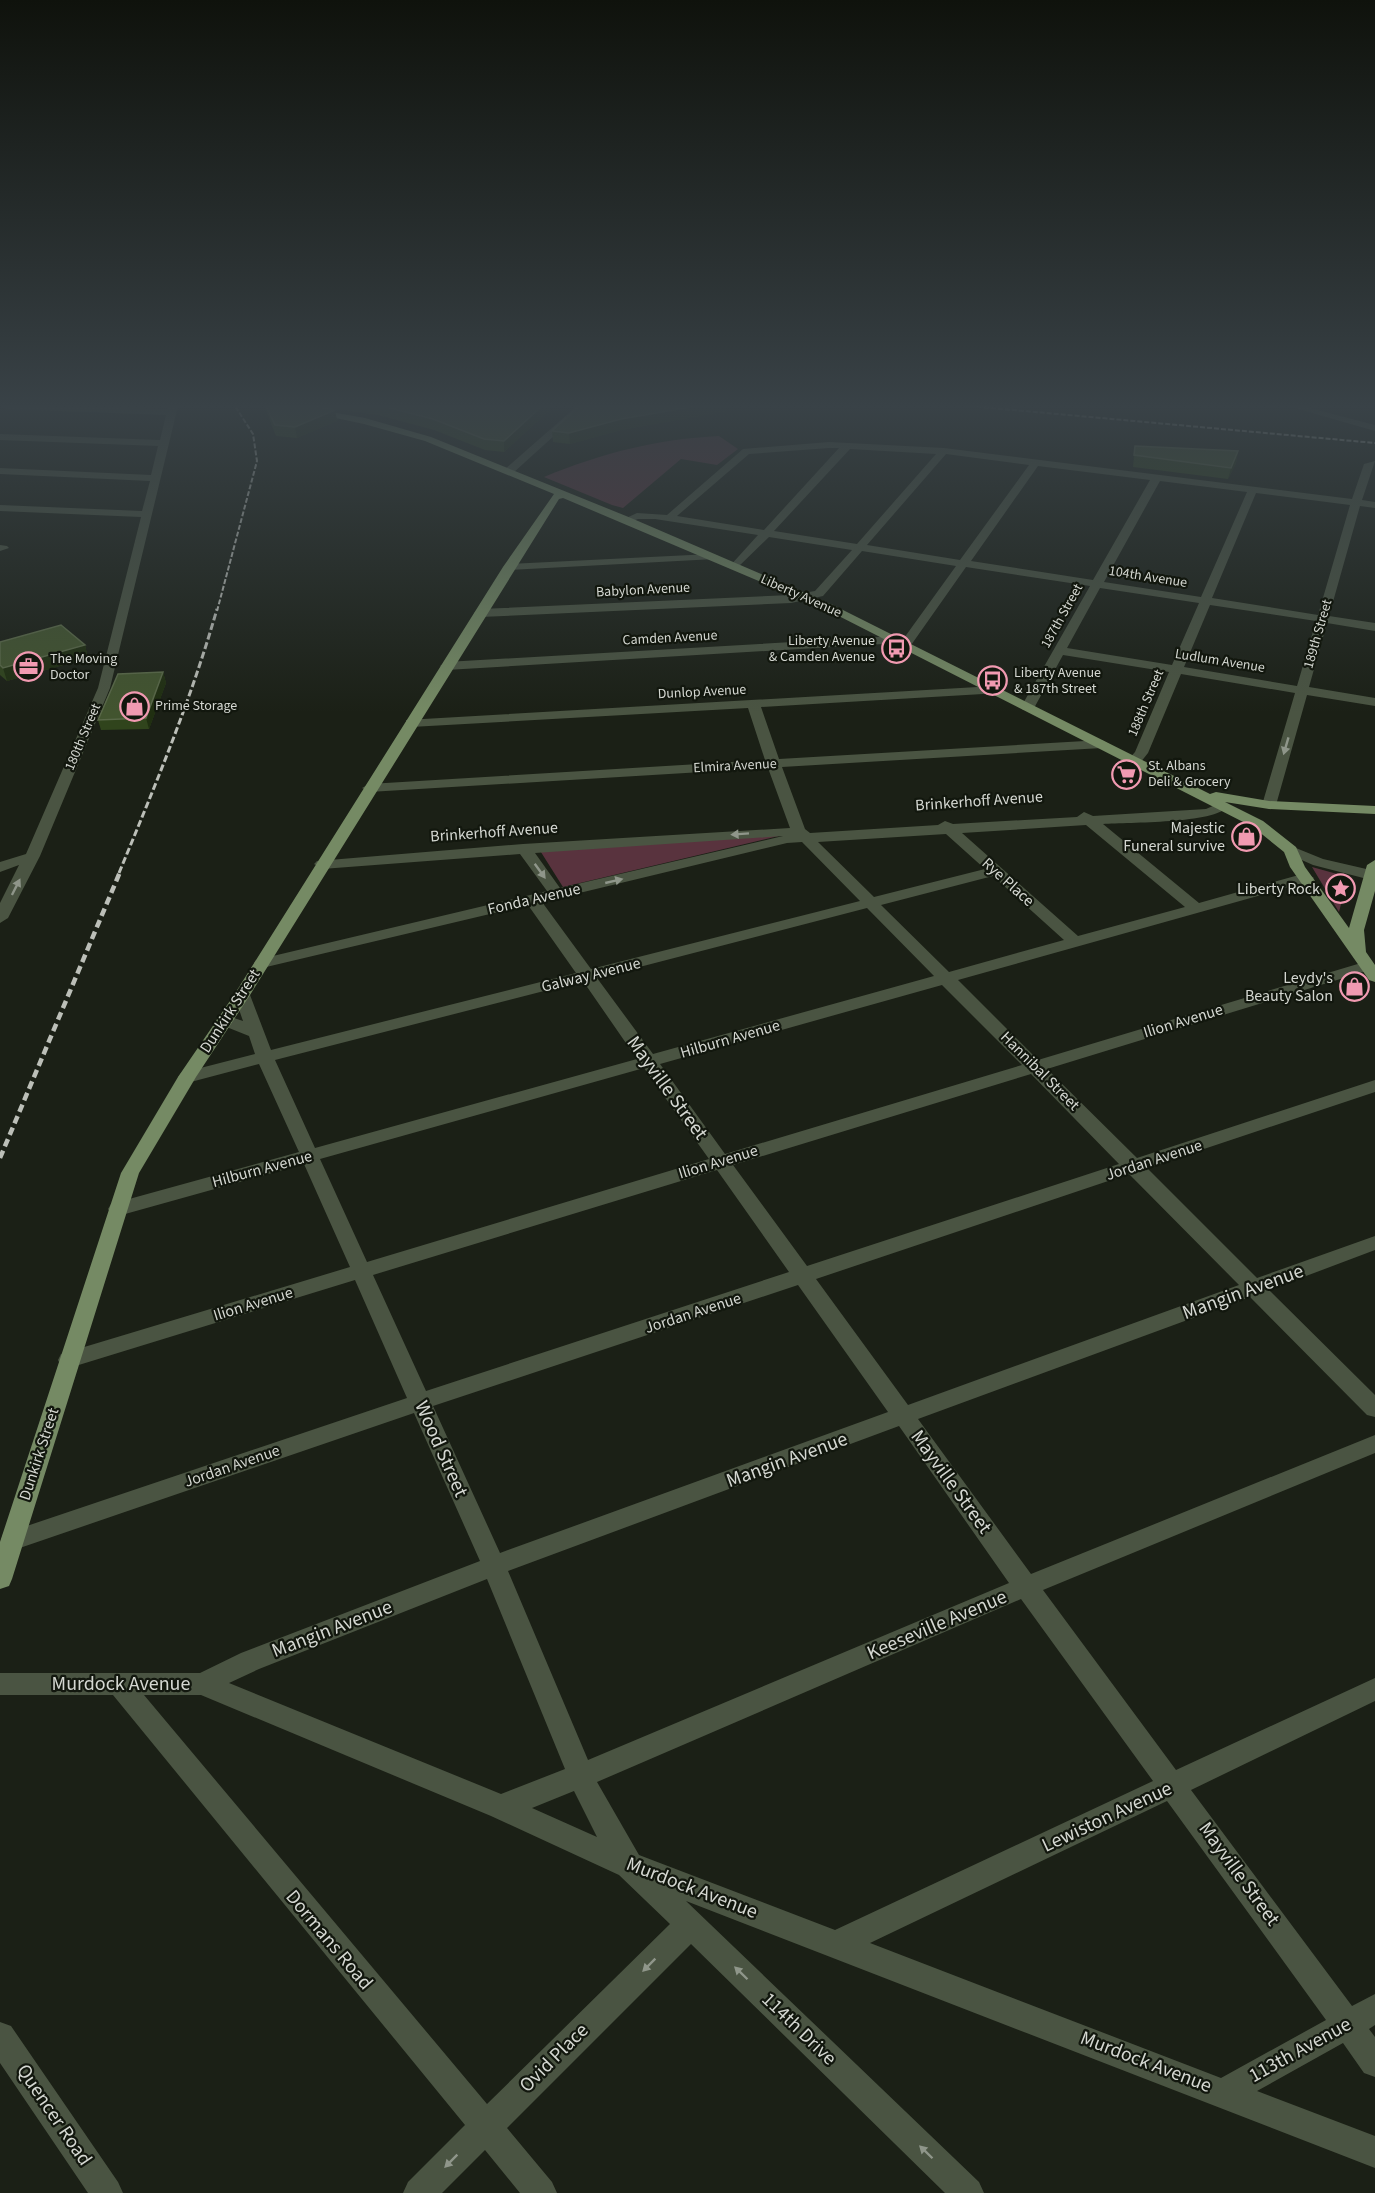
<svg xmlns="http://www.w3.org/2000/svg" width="1375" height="2193" font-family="'Source Sans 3',sans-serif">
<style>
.green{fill:#59333e}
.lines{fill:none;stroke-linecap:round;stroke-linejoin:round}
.minor{fill:#4a5442;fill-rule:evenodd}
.major{fill:#758a64;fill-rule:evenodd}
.rail-far2{stroke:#bcbfb8;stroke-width:2;stroke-dasharray:5 2;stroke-linecap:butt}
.rail-far1{stroke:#bcbfb8;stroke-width:3;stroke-dasharray:7 3;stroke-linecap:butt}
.rail{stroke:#bcbfb8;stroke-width:4.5;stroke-dasharray:8 4.5;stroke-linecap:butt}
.wall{fill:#30441c}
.shaded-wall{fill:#202f11}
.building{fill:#42542f;stroke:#596848;stroke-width:1.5}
.oneway{fill:#8f968a}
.labels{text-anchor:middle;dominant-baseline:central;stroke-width:4.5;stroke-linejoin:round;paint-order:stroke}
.far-street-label{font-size:14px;fill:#d4d7d1;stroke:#12170e}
.far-poi-label{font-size:14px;fill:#d4d7d1;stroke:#12170e;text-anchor:start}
.street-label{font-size:16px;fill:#d4d7d1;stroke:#12170e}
.poi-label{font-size:16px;fill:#d4d7d1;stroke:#12170e;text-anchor:end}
.near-street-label{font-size:20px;fill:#d4d7d1;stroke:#12170e}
</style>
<rect width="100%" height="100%" fill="#1b2016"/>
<path class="green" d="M 719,436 L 738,449 L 717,465 L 681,459 L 623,508 L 612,505 L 544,477 C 602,453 657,439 719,436 Z
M 787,834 L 563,887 L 539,849 Z
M 1312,867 L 1348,877 L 1339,912 Z"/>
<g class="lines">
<path class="minor" d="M 1,406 L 168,409 L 169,406 L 178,406 L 110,688 L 40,856 L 8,918 L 0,923 L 0,903 L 19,865 L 0,872 L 0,862 L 26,854 L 98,688 L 141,517 L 0,511 L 0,505 L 142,511 L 150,481 L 0,474 L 0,468 L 151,475 L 158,446 L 0,440 L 0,434 L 160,440 L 166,415 L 6,409 Z
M 577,406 L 587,406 L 513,473 L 505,473 L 505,469 Z
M 1288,406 L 1302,406 L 1375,425 L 1375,431 Z
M 829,442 L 944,448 L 1352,499 L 1364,464 L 1375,461 L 1362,500 L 1375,502 L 1375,508 L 1360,506 L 1329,616 L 1375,623 L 1375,631 L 1327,623 L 1309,687 L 1375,698 L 1375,706 L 1307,695 L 1276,805 L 1269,809 L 1262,805 L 1295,693 L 1181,674 L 1148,753 L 1140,763 L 1135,764 L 1128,760 L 1135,752 L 1169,672 L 1063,655 L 1033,710 L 1023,710 L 1021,707 L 1090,586 L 966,567 L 909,648 L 905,649 L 899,645 L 956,566 L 862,551 L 823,596 L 791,603 L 480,617 L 474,613 L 480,609 L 791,595 L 815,591 L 852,550 L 769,537 L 735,570 L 729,567 L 758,535 L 655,519 L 638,519 L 627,523 L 622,520 L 637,513 L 667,515 L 743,449 ZM 829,448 L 839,448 L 764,530 L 677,516 L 749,454 ZM 850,449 L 936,454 L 857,544 L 774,531 ZM 946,454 L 1029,465 L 960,560 L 867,545 ZM 1038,466 L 1150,480 L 1093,580 L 971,561 ZM 1160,481 L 1247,492 L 1201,597 L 1104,582 ZM 1256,493 L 1350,505 L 1318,615 L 1212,598 ZM 1100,588 L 1199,603 L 1172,665 L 1067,648 ZM 1210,605 L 1316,621 L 1297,686 L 1184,667 Z
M 0,545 L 7,546 L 9,548 L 0,551 Z
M 711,554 L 715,555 L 715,559 L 509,570 L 503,567 L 509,564 Z
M 896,636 L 902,640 L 900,643 L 446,670 L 440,666 L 446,662 Z
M 995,686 L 1000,687 L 1000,693 L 761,707 L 779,759 L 1102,740 L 1109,744 L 1102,748 L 782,767 L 805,829 L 810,833 L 938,825 L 945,821 L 953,824 L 1077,817 L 1084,812 L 1093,816 L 1206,809 L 1222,802 L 1229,806 C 1214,824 1129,822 1103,824 L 1199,903 L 1306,873 L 1314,878 L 1311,881 L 958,980 L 1038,1060 L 1361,963 L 1367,961 L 1375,966 L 1373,969 L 1047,1069 L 1137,1158 L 1375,1080 L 1375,1092 L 1147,1168 L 1257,1278 L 1375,1236 L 1375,1250 L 1269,1290 L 1375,1395 L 1375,1417 L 1367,1415 L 1250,1297 L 918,1419 L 1031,1574 L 1375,1435 L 1375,1453 L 1043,1590 L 1176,1770 L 1375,1678 L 1375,1701 L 1191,1790 L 1352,2006 L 1375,1994 L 1375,2025 L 1369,2029 L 1375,2037 L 1375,2077 L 1364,2073 L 1343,2043 L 1257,2091 L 1375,2136 L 1375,2168 L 686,1901 L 979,2182 L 984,2193 L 945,2193 L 691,1944 L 507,2128 L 552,2182 L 557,2193 L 520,2193 L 485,2150 L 442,2193 L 403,2193 L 408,2182 L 465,2125 L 113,1695 L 0,1695 L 0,1673 L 200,1673 L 241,1653 L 480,1561 L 414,1413 L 11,1551 L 3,1548 L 0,1543 L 3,1534 L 407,1398 L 355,1280 L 69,1368 L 61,1366 L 58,1360 L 61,1354 L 350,1267 L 304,1164 L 118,1216 L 111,1214 L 108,1209 L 111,1204 L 299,1152 L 259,1064 L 187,1083 L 178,1077 L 181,1073 L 255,1054 L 249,1036 L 219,1024 L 216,1020 L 225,1015 L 243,1021 L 234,995 L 236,991 L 248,991 L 250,995 L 271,1050 L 576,973 L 528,905 L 262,968 L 256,966 L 254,963 L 256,960 L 547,891 L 520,854 L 322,869 L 314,864 L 317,861 L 523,844 L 790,828 L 768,768 L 369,792 L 362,788 L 369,784 L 765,760 L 748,708 L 411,727 L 406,726 L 406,720 ZM 1086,825 L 1185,907 L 1078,936 L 962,833 ZM 946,834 L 985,869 L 874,897 L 818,842 ZM 783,836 L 560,888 L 535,853 ZM 802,842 L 860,901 L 591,969 L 542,902 L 787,843 ZM 993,876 L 1064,940 L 949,972 L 881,905 ZM 867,908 L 934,976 L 653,1054 L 597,978 ZM 583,981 L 637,1059 L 315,1148 L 275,1060 ZM 942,985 L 1022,1065 L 725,1154 L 660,1064 ZM 644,1068 L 709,1159 L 367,1262 L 320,1159 ZM 1031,1074 L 1119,1164 L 807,1266 L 733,1165 ZM 717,1170 L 789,1272 L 426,1391 L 373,1275 ZM 1129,1174 L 1239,1285 L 908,1405 L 816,1279 ZM 798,1285 L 888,1412 L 500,1553 L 433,1406 ZM 899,1426 L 1009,1583 L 588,1760 L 508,1571 ZM 487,1579 L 565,1769 L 501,1794 L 229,1683 L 259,1669 ZM 1021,1599 L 1153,1781 L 835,1930 L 639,1855 L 597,1782 ZM 144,1695 L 201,1695 L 491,1816 L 619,1875 L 670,1924 L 487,2104 ZM 574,1791 L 597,1837 L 532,1808 ZM 1167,1801 L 1326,2020 L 1221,2078 L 870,1943 Z
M 1291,846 L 1323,859 L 1375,871 L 1375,881 L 1313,865 L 1286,853 L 1284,850 Z
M 0,2022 L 11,2026 L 118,2182 L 123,2193 L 88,2193 L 0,2063 Z"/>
<path class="major" d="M 279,406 L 297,406 L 365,418 L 431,437 L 631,518 L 833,605 L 1210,794 L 1216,792 L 1269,801 L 1375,806 L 1375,814 L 1269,809 L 1225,802 L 1263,821 L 1296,847 L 1305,867 L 1349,928 L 1367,865 L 1375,860 L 1375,891 L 1364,930 L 1366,952 L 1375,965 L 1375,982 L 1369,980 L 1290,867 L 1284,852 L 1253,827 L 825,609 L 563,498 L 559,499 L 250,995 L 196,1077 L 139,1173 L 12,1579 L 9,1586 L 0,1589 L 0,1542 L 121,1173 L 178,1077 L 234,995 L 503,567 L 554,494 L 425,441 L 364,424 Z"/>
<path class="rail-far2" d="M 970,406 L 1375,443
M 217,611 L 257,461 L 253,434 L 235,406"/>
<path class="rail-far1" d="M 119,873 C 155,786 191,700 217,609"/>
<path class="rail" d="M 0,1158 L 120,872"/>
</g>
<path class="wall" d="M 264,406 L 552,406 L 552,408 L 504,452 L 485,450 L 434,430 L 378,415 L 334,409 L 335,410 L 337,421 L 297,438 L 276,436 Z
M 727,411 L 621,430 L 570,444 L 553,442 L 552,431 Z
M 1135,446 L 1238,451 L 1236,463 L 1228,479 L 1133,467 Z
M 0,642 L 85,645 L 88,658 L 7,681 L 0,675 Z
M 163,672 L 166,683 L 149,729 L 101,730 L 98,720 Z"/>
<path class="shaded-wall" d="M 542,406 L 552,406 L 552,408 L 504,452 L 504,441 Z
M 697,406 L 727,406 L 727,411 L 621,430 L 570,444 L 569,433 L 621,419 Z
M 335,410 L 337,421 L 297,438 L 295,427 Z
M 1238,451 L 1236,463 L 1228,479 L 1231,468 Z
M 85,645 L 88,658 L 7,681 L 3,668 Z
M 163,672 L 166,683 L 149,729 L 146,718 Z"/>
<path class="building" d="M 266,406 L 313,406 L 335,410 L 295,427 L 275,425 Z
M 382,406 L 542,406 L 504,441 L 484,439 L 433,419 Z
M 579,406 L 697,406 L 621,419 L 569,433 L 552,431 Z
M 1135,446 L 1238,451 L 1231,468 L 1134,455 Z
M 61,625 L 85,645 L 3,668 L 0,665 L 0,642 Z
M 163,672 L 146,718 L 98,720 L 118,674 Z"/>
<defs><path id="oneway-solid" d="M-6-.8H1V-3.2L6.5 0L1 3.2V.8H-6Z" transform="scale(1.5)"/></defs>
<g class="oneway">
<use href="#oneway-solid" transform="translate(1286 746) rotate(106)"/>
<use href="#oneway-solid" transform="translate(740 834) rotate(176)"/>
<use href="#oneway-solid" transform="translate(540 871) rotate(54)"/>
<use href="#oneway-solid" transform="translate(614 881) rotate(-13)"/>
<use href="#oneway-solid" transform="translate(16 887) rotate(-63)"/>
<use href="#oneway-solid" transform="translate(649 1965) rotate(135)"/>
<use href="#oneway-solid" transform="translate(741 1973) rotate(-136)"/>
<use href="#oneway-solid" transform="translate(926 2152) rotate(-136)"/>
<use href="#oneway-solid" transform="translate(451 2161) rotate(135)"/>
</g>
<linearGradient id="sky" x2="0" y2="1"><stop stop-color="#0f120c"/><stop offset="0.57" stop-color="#394247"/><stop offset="1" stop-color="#394247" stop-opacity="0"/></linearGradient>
<rect width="1375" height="713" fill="url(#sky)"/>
<defs>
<symbol id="bus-ring" viewBox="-11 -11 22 22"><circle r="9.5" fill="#12170e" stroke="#f19ab1" stroke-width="1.5"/><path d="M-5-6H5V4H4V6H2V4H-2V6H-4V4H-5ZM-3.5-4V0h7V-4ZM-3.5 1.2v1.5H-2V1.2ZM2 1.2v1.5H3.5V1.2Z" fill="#f19ab1"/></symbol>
<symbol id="office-ring" viewBox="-11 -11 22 22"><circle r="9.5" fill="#12170e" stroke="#f19ab1" stroke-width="1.5"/><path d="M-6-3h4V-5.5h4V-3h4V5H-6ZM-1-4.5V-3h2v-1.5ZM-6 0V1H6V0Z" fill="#f19ab1"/></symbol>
<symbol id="shop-ring" viewBox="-11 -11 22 22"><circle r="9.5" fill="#12170e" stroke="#f19ab1" stroke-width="1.5"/><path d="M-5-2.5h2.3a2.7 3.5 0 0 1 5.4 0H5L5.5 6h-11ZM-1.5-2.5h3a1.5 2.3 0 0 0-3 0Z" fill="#f19ab1"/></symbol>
<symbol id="supermarket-ring" viewBox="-11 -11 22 22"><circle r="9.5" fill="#12170e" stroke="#f19ab1" stroke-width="1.5"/><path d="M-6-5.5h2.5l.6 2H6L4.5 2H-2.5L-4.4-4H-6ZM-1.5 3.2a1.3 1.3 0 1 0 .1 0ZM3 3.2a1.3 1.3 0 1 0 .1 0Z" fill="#f19ab1"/></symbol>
<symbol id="sight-ring" viewBox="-11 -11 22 22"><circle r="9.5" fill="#12170e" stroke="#f19ab1" stroke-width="1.5"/><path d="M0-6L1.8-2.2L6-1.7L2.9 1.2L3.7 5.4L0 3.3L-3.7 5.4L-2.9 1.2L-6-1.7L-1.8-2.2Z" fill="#f19ab1"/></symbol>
</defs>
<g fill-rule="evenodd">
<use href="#bus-ring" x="880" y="632" width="33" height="33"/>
<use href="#office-ring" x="12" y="650" width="33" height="33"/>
<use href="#bus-ring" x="976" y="664" width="33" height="33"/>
<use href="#shop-ring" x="118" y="690" width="33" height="33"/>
<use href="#supermarket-ring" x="1110" y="758" width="33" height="33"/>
<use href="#shop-ring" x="1230" y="820" width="33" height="33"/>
<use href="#sight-ring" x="1324" y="872" width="33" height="33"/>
<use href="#shop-ring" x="1338" y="970" width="33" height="33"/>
</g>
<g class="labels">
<g class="far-street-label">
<text transform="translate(1148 577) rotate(9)">104th Avenue</text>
<text transform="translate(643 590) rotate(-3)">Babylon Avenue</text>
<text transform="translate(801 596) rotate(24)">Liberty Avenue</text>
<text transform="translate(1062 616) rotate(-61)">187th Street</text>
<text transform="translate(1318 634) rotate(-74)">189th Street</text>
<text transform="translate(670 638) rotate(-3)">Camden Avenue</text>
<text transform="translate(1220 661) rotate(9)">Ludlum Avenue</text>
<text transform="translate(702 692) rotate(-3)">Dunlop Avenue</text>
<text transform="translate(1146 703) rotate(-67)">188th Street</text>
<text transform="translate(83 737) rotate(-67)">180th Street</text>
<text transform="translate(735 766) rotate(-3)">Elmira Avenue</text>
</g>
<g class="far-poi-label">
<text x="875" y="641" text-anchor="end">Liberty Avenue<tspan x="875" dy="16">&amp; Camden Avenue</tspan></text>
<text x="50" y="659">The Moving<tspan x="50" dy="16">Doctor</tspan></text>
<text x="1014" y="673">Liberty Avenue<tspan x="1014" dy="16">&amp; 187th Street</tspan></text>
<text x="155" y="706">Prime Storage</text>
<text x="1148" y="766">St. Albans<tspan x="1148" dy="16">Deli &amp; Grocery</tspan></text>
</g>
<g class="street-label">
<text transform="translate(979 801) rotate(-4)">Brinkerhoff Avenue</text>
<text transform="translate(494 832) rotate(-4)">Brinkerhoff Avenue</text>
<text transform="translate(1008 882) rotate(42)">Rye Place</text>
<text transform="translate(534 899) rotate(-13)">Fonda Avenue</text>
<text transform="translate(591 975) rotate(-14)">Galway Avenue</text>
<text transform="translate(230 1011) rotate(-57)">Dunkirk Street</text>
<text transform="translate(1183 1021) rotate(-17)">Ilion Avenue</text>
<text transform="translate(730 1039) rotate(-16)">Hilburn Avenue</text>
<text transform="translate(1040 1071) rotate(45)">Hannibal Street</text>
<text transform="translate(1154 1160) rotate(-18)">Jordan Avenue</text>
<text transform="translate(718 1162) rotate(-17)">Ilion Avenue</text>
<text transform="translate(262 1169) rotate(-15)">Hilburn Avenue</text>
<text transform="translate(253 1304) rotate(-17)">Ilion Avenue</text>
<text transform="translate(693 1313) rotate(-18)">Jordan Avenue</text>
<text transform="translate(39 1454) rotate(-72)">Dunkirk Street</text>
<text transform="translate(232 1466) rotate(-19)">Jordan Avenue</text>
</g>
<g class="poi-label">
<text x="1225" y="828">Majestic<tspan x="1225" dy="18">Funeral survive</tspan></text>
<text x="1320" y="889">Liberty Rock</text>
<text x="1333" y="978">Leydy's<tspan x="1333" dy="18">Beauty Salon</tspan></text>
</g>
<g class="near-street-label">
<text transform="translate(667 1088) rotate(54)">Mayville Street</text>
<text transform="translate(1243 1292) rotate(-20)">Mangin Avenue</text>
<text transform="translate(441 1449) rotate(66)">Wood Street</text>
<text transform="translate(787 1460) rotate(-20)">Mangin Avenue</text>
<text transform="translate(951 1482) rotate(54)">Mayville Street</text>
<text transform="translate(937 1625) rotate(-23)">Keeseville Avenue</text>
<text transform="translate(332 1629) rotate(-21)">Mangin Avenue</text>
<text x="121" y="1684">Murdock Avenue</text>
<text transform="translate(1107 1817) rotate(-25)">Lewiston Avenue</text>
<text transform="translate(1239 1874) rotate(54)">Mayville Street</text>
<text transform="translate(692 1888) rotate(21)">Murdock Avenue</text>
<text transform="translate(329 1940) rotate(50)">Dormans Road</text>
<text transform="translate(799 2029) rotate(44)">114th Drive</text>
<text transform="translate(1300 2050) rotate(-29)">113th Avenue</text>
<text transform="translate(554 2058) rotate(-45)">Ovid Place</text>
<text transform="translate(1146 2062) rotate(21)">Murdock Avenue</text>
<text transform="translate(54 2115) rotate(56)">Quencer Road</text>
</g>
</g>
</svg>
